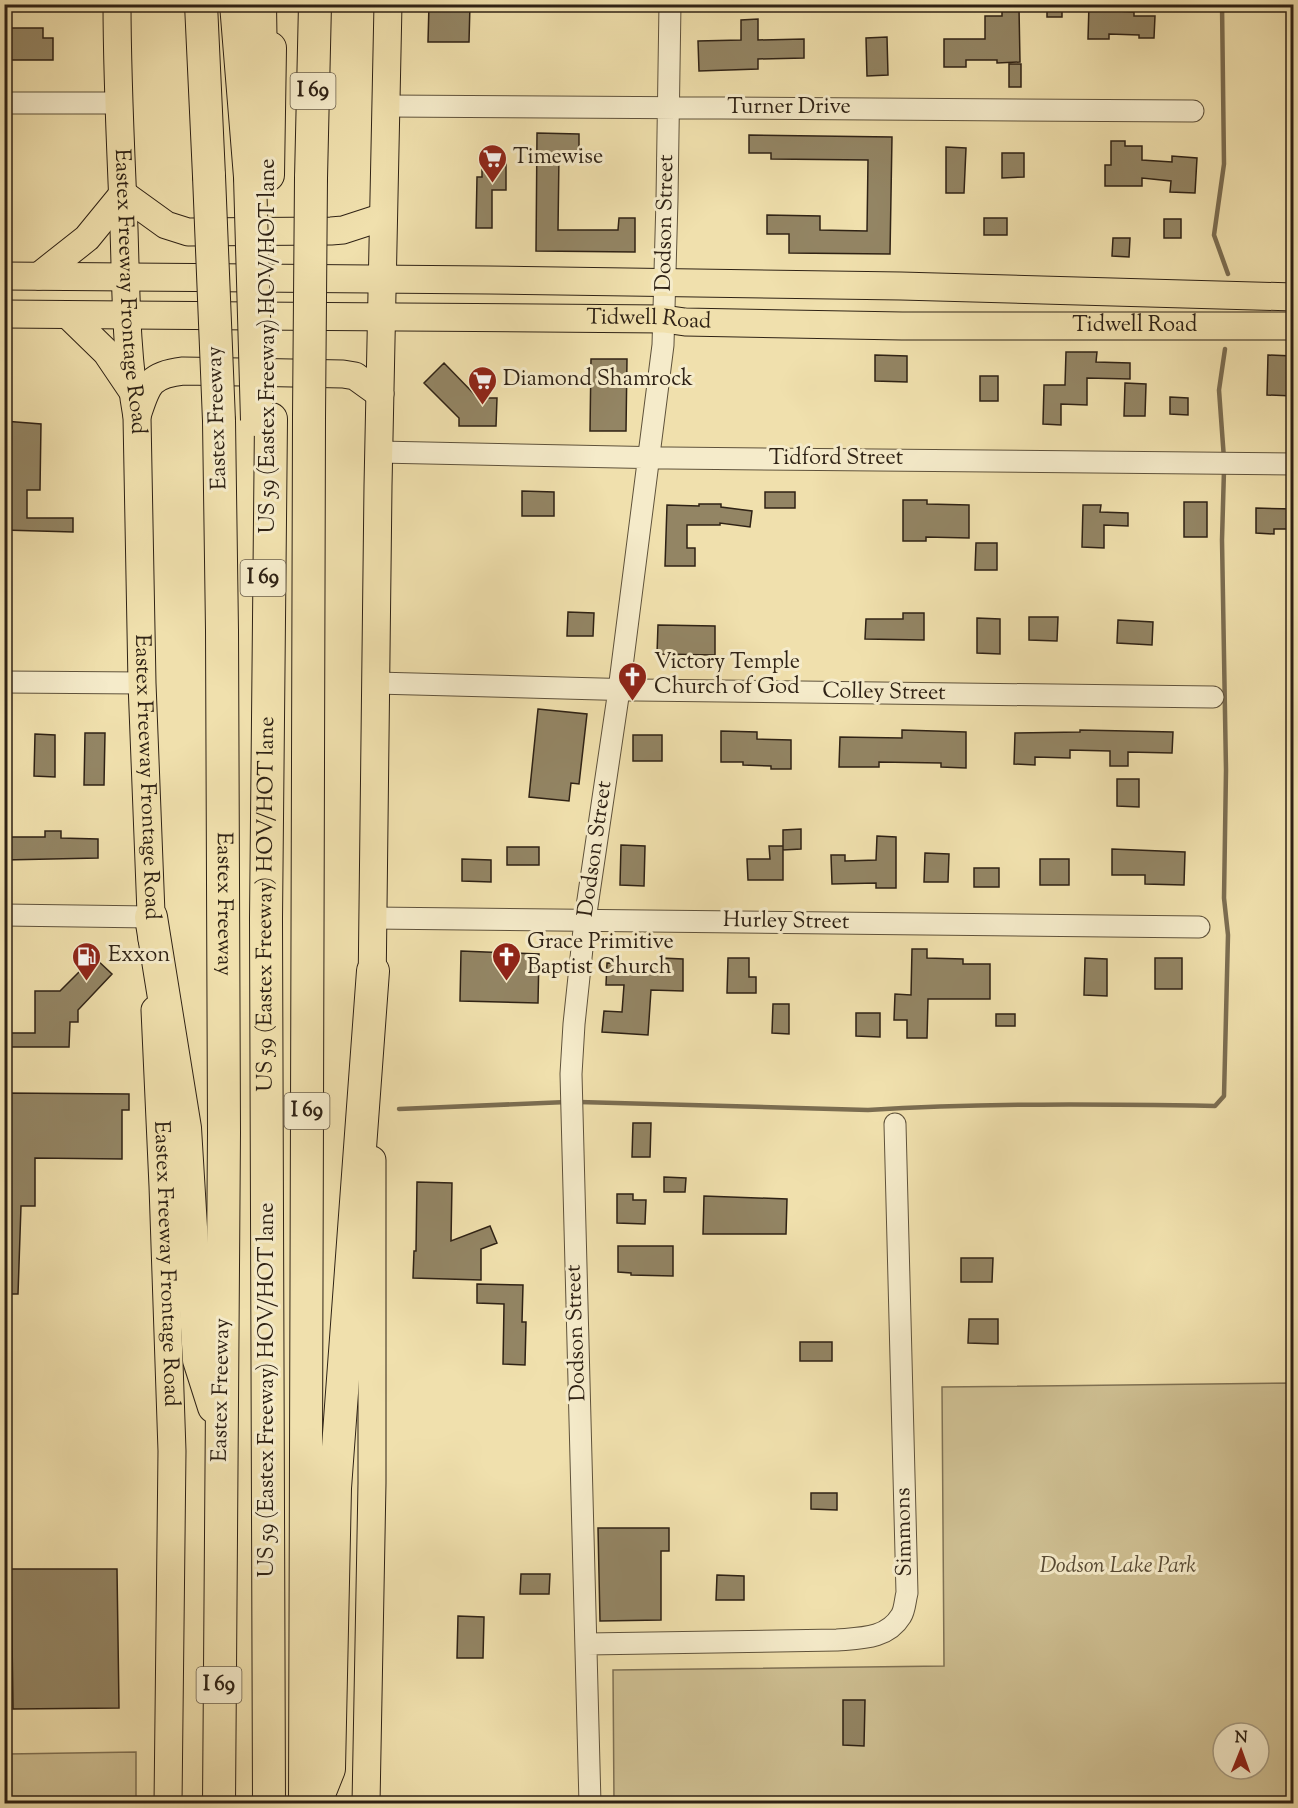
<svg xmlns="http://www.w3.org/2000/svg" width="1298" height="1808" font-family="'Sorts Mill Goudy',serif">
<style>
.green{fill:#cfc093;stroke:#7f7154;stroke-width:1.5;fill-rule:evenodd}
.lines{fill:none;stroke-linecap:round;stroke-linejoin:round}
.stream{stroke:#7b6d51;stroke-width:4.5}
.building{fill:#938564;stroke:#2f2215;stroke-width:1.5}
.minor-casing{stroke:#5f523b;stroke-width:23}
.major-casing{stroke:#2f2215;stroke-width:29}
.highway-casing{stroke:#2f2215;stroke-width:34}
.minor{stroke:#f5ebca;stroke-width:21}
.major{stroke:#f0e0ad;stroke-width:27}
.highway{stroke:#f0e0ad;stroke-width:32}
.highway-bridge-casing{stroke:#2f2215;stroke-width:34;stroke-linecap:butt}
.highway-bridge{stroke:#f0e0ad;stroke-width:32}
.labels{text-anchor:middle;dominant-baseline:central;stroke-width:6;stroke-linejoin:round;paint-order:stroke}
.shield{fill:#f5ebca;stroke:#6a5e4b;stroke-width:1.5}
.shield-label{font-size:21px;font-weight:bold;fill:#2f2215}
.street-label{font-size:22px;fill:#2f2215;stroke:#f5ebca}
.poi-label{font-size:22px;fill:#2f2215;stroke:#f5ebca;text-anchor:start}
.park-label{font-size:22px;font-style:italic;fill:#574a34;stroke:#f5ebca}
</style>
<rect width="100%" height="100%" fill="#f0e0ad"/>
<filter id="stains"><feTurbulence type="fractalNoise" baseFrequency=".00333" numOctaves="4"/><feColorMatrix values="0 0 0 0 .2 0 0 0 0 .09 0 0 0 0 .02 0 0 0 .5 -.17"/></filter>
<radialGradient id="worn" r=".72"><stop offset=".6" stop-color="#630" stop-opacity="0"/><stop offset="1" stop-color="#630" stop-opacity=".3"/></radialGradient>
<path class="green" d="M 1293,1383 L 1293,1803 L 614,1803 L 613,1670 L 944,1666 L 942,1387 ZM 1223,1733 L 1259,1733 L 1259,1769 L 1223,1769 Z
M 136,1752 L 136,1803 L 8,1803 L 8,1754 Z"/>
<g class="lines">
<path class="stream" d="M 1222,4 L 1224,164 L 1214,235 L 1228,274
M 1224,459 L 1219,390 L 1225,349
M 579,1102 L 868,1110 C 983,1103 1099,1104 1215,1106 L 1224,1096 L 1228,935 L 1224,898 L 1226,770 L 1222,540 L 1224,470
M 399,1109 L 567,1102"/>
</g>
<path class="building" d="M 429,4 L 470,4 L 469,42 L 428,42 Z
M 1047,4 L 1062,4 L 1062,17 L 1047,17 Z
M 1089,4 L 1118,4 L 1118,11 L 1134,12 L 1134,16 L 1155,16 L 1154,38 L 1139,38 L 1139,35 L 1109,34 L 1109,39 L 1088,39 Z
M 1019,8 L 1020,62 L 997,63 L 997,60 L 966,60 L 966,67 L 944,67 L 944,39 L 985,39 L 985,16 L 1002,16 L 1002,9 Z
M 758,19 L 758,40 L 804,39 L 804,58 L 758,59 L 758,69 L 699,71 L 698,41 L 741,40 L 741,20 Z
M 4,28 L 43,28 L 43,38 L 53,38 L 53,60 L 4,60 Z
M 887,37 L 888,75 L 867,76 L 866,38 Z
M 1009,64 L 1021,64 L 1021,87 L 1009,87 Z
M 537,133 L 579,134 L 579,155 L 559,155 L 558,230 L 618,230 L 619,218 L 635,218 L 635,252 L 536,251 Z
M 749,135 L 892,137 L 890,254 L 789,253 L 789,234 L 767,234 L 767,215 L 820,216 L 820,230 L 867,231 L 868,160 L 771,159 L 771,153 L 749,153 Z
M 1111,141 L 1125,141 L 1125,146 L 1142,146 L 1142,160 L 1172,162 L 1172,156 L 1197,158 L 1195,193 L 1170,192 L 1171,181 L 1142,178 L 1142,186 L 1105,186 L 1105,165 L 1111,165 Z
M 946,147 L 966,148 L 964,193 L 946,193 Z
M 1002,153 L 1024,153 L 1024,177 L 1002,178 Z
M 482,164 L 506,164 L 506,190 L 492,190 L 492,228 L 476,228 L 477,177 L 482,177 Z
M 984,218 L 1007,218 L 1007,235 L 984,235 Z
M 1164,219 L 1181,219 L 1181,238 L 1164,238 Z
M 1113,238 L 1130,238 L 1129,257 L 1112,256 Z
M 1066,352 L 1097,352 L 1096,362 L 1130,363 L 1130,379 L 1087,378 L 1087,405 L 1061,404 L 1061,425 L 1043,424 L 1044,385 L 1065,385 Z
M 875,355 L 907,356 L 907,382 L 875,381 Z
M 1268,355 L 1293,356 L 1293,396 L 1267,395 Z
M 591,359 L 627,359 L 626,431 L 590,431 Z
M 444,363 L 478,398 L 497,398 L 496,426 L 459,426 L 459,418 L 424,383 Z
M 980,376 L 998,376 L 998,401 L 980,401 Z
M 1125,383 L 1146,384 L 1145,416 L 1124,416 Z
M 1170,397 L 1188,398 L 1188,415 L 1170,414 Z
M 4,421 L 41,424 L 40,490 L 27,490 L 27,518 L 73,518 L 73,532 L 4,530 Z
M 522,491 L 554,492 L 554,516 L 522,516 Z
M 765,492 L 795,492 L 795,508 L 765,508 Z
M 903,500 L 927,500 L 927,504 L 969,505 L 969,538 L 926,537 L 926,541 L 903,541 Z
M 1184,502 L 1207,502 L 1207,537 L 1184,537 Z
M 699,504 L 721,504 L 721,507 L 752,511 L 750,527 L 720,523 L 720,525 L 687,525 L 687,548 L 695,548 L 695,566 L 665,566 L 667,505 L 699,506 Z
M 1083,505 L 1101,505 L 1100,512 L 1128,513 L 1128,526 L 1104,525 L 1104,548 L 1082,547 Z
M 1256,508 L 1293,509 L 1293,529 L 1274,529 L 1274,534 L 1256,533 Z
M 976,543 L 997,543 L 997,570 L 975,570 Z
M 568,612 L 594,613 L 593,636 L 567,636 Z
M 903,613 L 924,613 L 924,640 L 865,639 L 866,619 L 903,619 Z
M 1029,617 L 1058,617 L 1057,641 L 1029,640 Z
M 977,618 L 1000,619 L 1000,654 L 977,653 Z
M 1118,620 L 1153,622 L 1152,645 L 1117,643 Z
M 658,625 L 715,626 L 715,655 L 657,654 Z
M 538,709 L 587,714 L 579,784 L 571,783 L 569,801 L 529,797 Z
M 902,730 L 966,732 L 966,768 L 941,767 L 941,763 L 879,762 L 879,767 L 839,767 L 840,737 L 902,738 Z
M 1080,730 L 1173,732 L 1172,753 L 1128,752 L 1128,766 L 1110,766 L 1110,751 L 1070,750 L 1070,758 L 1035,757 L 1035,765 L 1014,764 L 1015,733 L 1080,732 Z
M 721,731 L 757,732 L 757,739 L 791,740 L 791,769 L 771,769 L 771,766 L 743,765 L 743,762 L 721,762 Z
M 85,733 L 105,733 L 104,785 L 84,785 Z
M 35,734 L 55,735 L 55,777 L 34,776 Z
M 633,735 L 662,735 L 662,761 L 633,761 Z
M 1117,779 L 1139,779 L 1139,807 L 1117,806 Z
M 801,829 L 801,849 L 783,850 L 783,830 Z
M 45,831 L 61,831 L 61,838 L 98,839 L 98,858 L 4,860 L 4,837 L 45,837 Z
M 877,836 L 896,837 L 896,888 L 876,888 L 876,883 L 832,884 L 831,855 L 845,855 L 845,861 L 876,860 Z
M 621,845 L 645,846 L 644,886 L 620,885 Z
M 769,846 L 783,846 L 783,880 L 748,880 L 747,859 L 770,859 Z
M 507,847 L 539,847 L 539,865 L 507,865 Z
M 1112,849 L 1185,852 L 1184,885 L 1145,884 L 1145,875 L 1112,875 Z
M 925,853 L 949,854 L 948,882 L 924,882 Z
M 462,859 L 491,860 L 491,882 L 462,881 Z
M 1040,859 L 1069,859 L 1069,885 L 1040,885 Z
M 974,868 L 999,868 L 999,887 L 974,887 Z
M 912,949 L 927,949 L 927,958 L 963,959 L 963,964 L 990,964 L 990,999 L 928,999 L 927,1038 L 907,1038 L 907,1020 L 894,1020 L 895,994 L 911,995 Z
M 461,951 L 539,954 L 538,1003 L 460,1001 Z
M 94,957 L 112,974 L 78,1010 L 78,1022 L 70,1022 L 69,1047 L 4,1047 L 4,1033 L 35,1033 L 35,991 L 60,991 Z
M 662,958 L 683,959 L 683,991 L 651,990 L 648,1035 L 602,1032 L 604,1011 L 622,1012 L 624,985 L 606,985 L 607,963 L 662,964 Z
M 728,958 L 749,958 L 749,977 L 756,977 L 756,993 L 727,993 Z
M 1085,958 L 1107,959 L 1107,996 L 1084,995 Z
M 1155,958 L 1182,958 L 1182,989 L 1155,989 Z
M 773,1004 L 789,1004 L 789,1034 L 772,1033 Z
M 856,1013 L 880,1013 L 880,1037 L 856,1036 Z
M 996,1014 L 1015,1014 L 1015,1026 L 996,1026 Z
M 4,1093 L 129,1094 L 129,1110 L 122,1110 L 122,1159 L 35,1158 L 35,1206 L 21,1206 L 18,1294 L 4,1294 Z
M 633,1123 L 651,1123 L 650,1157 L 632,1157 Z
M 664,1177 L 686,1178 L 685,1192 L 664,1192 Z
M 417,1182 L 452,1183 L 451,1241 L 490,1226 L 497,1243 L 481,1249 L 481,1280 L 413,1278 L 414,1251 L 416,1251 Z
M 617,1194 L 633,1194 L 633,1200 L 646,1200 L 645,1224 L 617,1223 Z
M 704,1196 L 787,1199 L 786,1234 L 703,1234 Z
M 618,1246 L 673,1246 L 673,1276 L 631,1275 L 631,1273 L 618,1272 Z
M 961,1258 L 993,1258 L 992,1282 L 961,1282 Z
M 477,1284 L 523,1285 L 522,1322 L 526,1322 L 525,1365 L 503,1364 L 504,1304 L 477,1303 Z
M 969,1319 L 998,1319 L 998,1344 L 968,1343 Z
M 800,1342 L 832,1342 L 832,1361 L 800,1361 Z
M 811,1493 L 837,1493 L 837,1510 L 811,1509 Z
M 598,1528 L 669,1528 L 669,1551 L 661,1551 L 661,1620 L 600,1621 Z
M 11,1569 L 117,1569 L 119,1708 L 13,1709 Z
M 521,1574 L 550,1574 L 549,1594 L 520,1594 Z
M 717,1575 L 744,1576 L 744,1600 L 716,1600 Z
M 458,1616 L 484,1617 L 483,1658 L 457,1658 Z
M 843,1700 L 865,1700 L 864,1746 L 843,1745 Z"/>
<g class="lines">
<defs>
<path id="minor" d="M 4,103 L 118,103
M 386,106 L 1193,111
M 379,452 L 668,458 L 1294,464
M 4,682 L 142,683
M 376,683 L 637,690 L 1213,697
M 4,915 L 151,917
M 373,918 L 1199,927
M 587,1644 L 837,1640 C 861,1638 887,1639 901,1616 C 905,1610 905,1600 907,1593 L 895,1124
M 590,1804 L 571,1074 L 574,1024 L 585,920 L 619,690 L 663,345 L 667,199 L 670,4"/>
<g id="major">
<path id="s1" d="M 117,4 C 117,80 121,154 124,229 C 126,292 126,355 137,417 L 142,683 L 152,939"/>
<path d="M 123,194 L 166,225 L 188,232 L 331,231 L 343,230 L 383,217"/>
<path d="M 4,276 L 489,280 L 901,286 L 1294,297"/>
<path d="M 39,276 L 87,238 L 123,194"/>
<path id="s2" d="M 4,314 L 664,319 L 685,322 L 902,326 L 1294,326"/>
<path d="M 68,315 L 106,352 L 131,389"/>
<path d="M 137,416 C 147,386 148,375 183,371 L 343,374 L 355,376 L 380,394"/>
<path d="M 372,992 L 378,486 L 388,4"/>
<path id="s3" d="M 155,1010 L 163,1186 L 172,1451 L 168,1804"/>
<path d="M 366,1804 L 372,1483 L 372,1160"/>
</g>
<g id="highway">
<path d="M 201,4 L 209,176"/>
<path d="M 236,4 L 250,177"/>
<path d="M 260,4 L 261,71"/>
<path d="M 268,175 L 270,48"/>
<path d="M 311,178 L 315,4"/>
<path id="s4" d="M 219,421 L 222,630 L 224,1132 L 219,1804"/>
<path d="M 151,917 L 185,1128 L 199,1360 L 214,1407"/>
<path id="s5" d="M 269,1804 L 266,919 L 271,419"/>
<path d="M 305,1804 L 309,418"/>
<path d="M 315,1804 L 329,1769 L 335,1488 L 373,971"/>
</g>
</defs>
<use href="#minor" class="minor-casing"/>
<use href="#major" class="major-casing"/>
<use href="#highway" class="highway-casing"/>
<use href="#minor" class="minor"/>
<use href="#major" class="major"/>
<use href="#highway" class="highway"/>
<defs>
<path id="highway-bridge" d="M 209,176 L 219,421
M 250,177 L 257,420
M 309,418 L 311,178"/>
</defs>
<use href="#highway-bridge" class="highway-bridge-casing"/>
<use href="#highway-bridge" class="highway-bridge"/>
</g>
<defs>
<symbol id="supermarket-pin" viewBox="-11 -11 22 30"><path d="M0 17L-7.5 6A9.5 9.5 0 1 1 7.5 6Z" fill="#8f2418" stroke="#f5ebca"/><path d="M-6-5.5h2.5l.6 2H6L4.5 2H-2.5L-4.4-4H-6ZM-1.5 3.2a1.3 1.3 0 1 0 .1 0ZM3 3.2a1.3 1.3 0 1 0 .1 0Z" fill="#fff"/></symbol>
<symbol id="church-pin" viewBox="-11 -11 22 30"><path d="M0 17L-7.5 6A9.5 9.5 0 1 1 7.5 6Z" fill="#8f2418" stroke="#f5ebca"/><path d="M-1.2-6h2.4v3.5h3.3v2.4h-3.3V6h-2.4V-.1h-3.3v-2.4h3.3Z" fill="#fff"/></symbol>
<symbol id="fuel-pin" viewBox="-11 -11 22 30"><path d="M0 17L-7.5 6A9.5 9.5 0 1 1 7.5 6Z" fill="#8f2418" stroke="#f5ebca"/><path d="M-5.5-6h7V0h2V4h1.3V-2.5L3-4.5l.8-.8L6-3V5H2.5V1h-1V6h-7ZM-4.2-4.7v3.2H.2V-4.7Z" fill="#fff"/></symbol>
</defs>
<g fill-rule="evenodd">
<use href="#supermarket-pin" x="476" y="142" width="33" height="45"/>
<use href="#supermarket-pin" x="466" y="364" width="33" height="45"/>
<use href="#church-pin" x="616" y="660" width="33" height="45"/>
<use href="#fuel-pin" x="70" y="940" width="33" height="45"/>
<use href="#church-pin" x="490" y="940" width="33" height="45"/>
</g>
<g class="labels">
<g class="shield">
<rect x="290.5" y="73" width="45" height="36" rx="4.5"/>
<rect x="240.5" y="560" width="45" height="36" rx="4.5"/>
<rect x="284.5" y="1093" width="45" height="36" rx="4.5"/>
<rect x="196.5" y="1667" width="45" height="36" rx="4.5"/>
</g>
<g class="shield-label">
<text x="313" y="91">I 69</text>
<text x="263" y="578">I 69</text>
<text x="307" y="1111">I 69</text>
<text x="219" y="1685">I 69</text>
</g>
<g class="street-label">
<text x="789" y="108">Turner Drive</text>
<text transform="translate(666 223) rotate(-89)">Dodson Street</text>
<text stroke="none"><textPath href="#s1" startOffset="288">Eastex Freeway Frontage Road</textPath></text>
<text stroke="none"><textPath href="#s2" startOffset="645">Tidwell Road</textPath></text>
<text stroke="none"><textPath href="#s2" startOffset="1131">Tidwell Road</textPath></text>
<text transform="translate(269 346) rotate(-90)">US 59 (Eastex Freeway) HOV/HOT lane</text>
<text transform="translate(218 418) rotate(-92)">Eastex Freeway</text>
<text x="836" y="459">Tidford Street</text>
<text transform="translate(884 693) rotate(1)">Colley Street</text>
<text stroke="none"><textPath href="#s1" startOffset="774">Eastex Freeway Frontage Road</textPath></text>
<text transform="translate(596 849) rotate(-82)">Dodson Street</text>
<text stroke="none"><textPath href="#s4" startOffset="483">Eastex Freeway</textPath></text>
<text stroke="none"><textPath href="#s5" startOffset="900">US 59 (Eastex Freeway) HOV/HOT lane</textPath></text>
<text transform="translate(786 922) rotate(1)">Hurley Street</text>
<text stroke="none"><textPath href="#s3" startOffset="254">Eastex Freeway Frontage Road</textPath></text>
<text transform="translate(577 1333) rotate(-92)">Dodson Street</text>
<text transform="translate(222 1390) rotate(-89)">Eastex Freeway</text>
<text transform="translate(268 1390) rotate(-90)">US 59 (Eastex Freeway) HOV/HOT lane</text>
<text transform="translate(905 1532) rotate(-91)">Simmons</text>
</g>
<g class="poi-label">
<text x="513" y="158">Timewise</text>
<text x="503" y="380">Diamond Shamrock</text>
<text x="654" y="663">Victory Temple<tspan x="654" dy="25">Church of God</tspan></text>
<text x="527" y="943">Grace Primitive<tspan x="527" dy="25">Baptist Church</tspan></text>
<text x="108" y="956">Exxon</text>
</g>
<g class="park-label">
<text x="1118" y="1567">Dodson Lake Park</text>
</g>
</g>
<rect width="1298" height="1808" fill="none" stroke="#f0e0ad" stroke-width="24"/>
<rect x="6" y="6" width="1286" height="1796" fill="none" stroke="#2f2215" stroke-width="3"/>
<rect x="12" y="12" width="1274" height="1784" fill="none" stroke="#2f2215" stroke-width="1.5"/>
<g transform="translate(1241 1751) rotate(1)"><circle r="28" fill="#f5ebca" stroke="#a69b82" stroke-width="1.5"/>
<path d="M0-4.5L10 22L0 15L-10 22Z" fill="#8f2418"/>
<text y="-9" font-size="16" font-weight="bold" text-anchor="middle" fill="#2f2215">N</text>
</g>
<rect width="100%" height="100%" filter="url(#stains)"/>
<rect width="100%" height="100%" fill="url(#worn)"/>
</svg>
